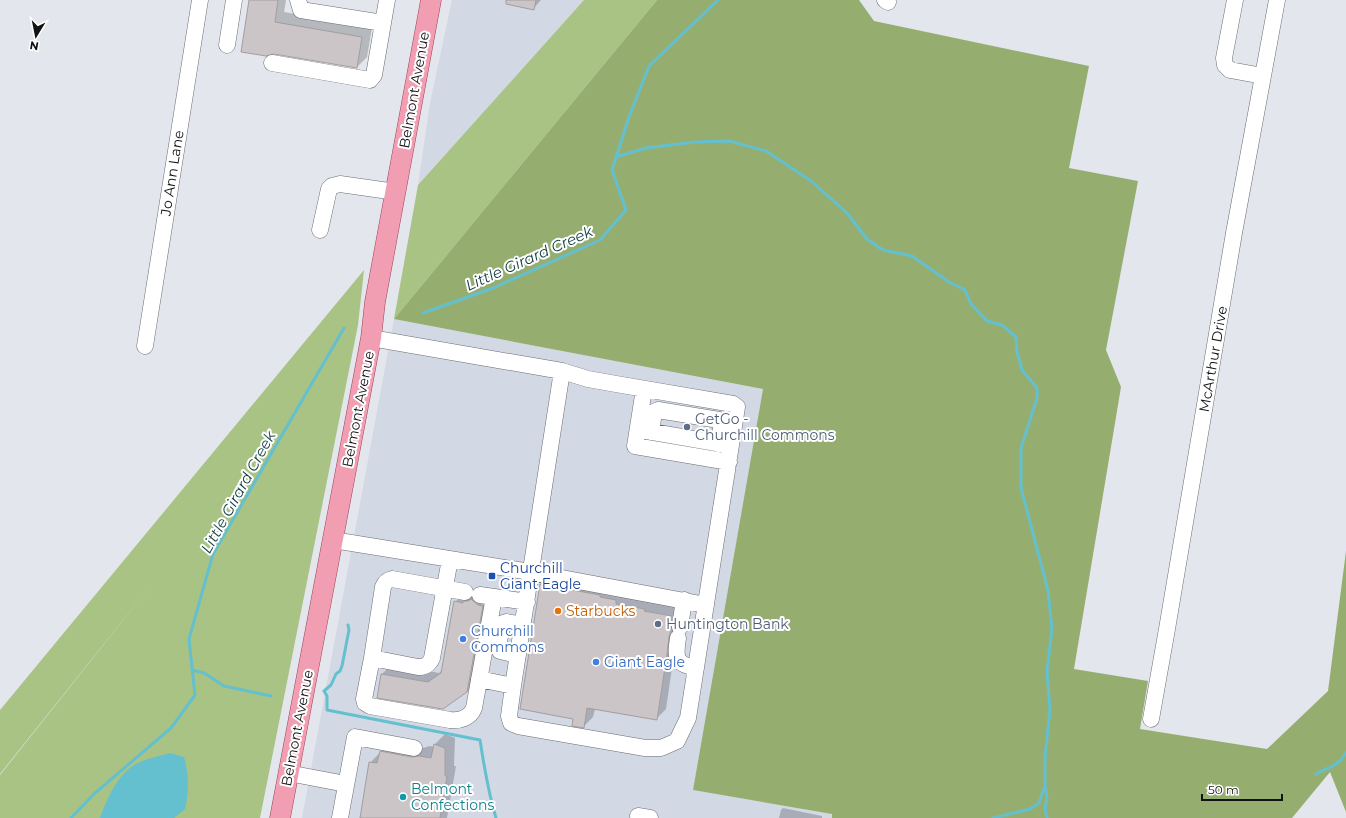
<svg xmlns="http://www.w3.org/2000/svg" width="1346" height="818" font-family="Montserrat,sans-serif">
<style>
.built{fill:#d2d8e4}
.green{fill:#a9c384}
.forest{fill:#95ae70}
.water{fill:#64c0ce}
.shadow{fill:#0003}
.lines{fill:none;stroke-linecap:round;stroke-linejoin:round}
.stream{stroke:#64c0ce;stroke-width:3}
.building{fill:#cbc5c8;stroke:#a39da0}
.minor-casing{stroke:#696c71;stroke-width:17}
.major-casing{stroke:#9e435a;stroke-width:21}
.minor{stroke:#fff;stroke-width:16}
.major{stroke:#f29eb2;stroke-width:20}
.service-dot{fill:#5c6f8a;stroke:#fff;stroke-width:1.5}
.transit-dot{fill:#1a4fb4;stroke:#fff;stroke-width:1.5}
.food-dot{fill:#e8710a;stroke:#fff;stroke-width:1.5}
.shop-dot{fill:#3f7fe0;stroke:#fff;stroke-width:1.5}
.culture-dot{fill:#0f9aa8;stroke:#fff;stroke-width:1.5}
.labels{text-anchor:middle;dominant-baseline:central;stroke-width:4;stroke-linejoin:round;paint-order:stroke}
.street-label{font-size:14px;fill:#111214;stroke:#fff}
.service-label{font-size:14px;fill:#4e5e75;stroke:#fff;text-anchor:start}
.transit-label{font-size:14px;fill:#164399;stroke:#fff;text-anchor:start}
.food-label{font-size:14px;fill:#c56008;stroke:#fff;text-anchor:start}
.shop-label{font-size:14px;fill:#366cbe;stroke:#fff;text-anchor:start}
.culture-label{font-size:14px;fill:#0d838f;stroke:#fff;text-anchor:start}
.water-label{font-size:15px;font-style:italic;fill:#164147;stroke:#fff}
</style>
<rect width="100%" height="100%" fill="#e3e6ec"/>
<path class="built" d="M 452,0 L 584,0 L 418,185 L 430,103 Z
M 394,319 L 763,389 L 693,790 L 833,814 L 832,818 L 302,818 Z"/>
<path class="green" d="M 584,0 L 657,0 L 394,319 L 418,185 Z
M 364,270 L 358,325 L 260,818 L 0,818 L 0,775 L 159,575 L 0,774 L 0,710 Z"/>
<path class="forest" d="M 657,0 L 859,0 L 874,21 L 1089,66 L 1069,168 L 1138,181 L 1106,350 L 1121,387 L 1074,669 L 1148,681 L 1140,729 L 1267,749 L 1328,691 L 1346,551 L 1346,812 L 1330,772 L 1292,818 L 832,818 L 832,814 L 693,790 L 763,389 L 394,319 Z"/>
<path class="water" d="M 170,753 L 184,757 C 189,775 189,791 185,809 L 174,818 L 100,818 C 107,799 118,772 138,763 C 148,758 159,756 170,753 Z"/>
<path class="shadow" d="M 250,0 L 286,0 L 284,12 L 372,27 L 367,57 L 357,67 L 274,53 Z
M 517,0 L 541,0 L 533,9 Z
M 551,574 L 681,606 L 666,709 L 656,719 L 595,709 L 593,717 L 583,727 L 574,718 L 521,708 L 541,584 Z
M 465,592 L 488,595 L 477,681 L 467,692 L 382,674 L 392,664 L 439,673 L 442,670 L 455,602 Z
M 445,734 L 455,738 L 454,766 L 456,766 L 447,818 L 361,818 L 370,763 L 390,742 L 423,748 L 430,746 L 434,747 L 435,744 Z
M 783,808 L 822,816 L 822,818 L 779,818 L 781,810 Z"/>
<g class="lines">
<path class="stream" d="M 616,157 L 646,148 L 695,142 L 729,141 L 766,151 L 811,181 L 847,213 L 867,239 L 883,250 L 912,256 L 949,282 L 965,290 L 971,304 L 987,321 L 1002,325 L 1016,337 L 1017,352 L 1022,370 L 1037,388 L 1037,398 L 1021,448 L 1021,488 L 1048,590 L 1052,629 L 1047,671 L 1050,709 L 1045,757 L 1045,786 L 1047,797 L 1045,809 L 1047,818
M 423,313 L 493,288 L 600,240 L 626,210 L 612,170 L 629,117 L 649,66 L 718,0
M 348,625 L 349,630 L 342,666 L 340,671 L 336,674 L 331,685 L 324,691 L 327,696 L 327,710 L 480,740 C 484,766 488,792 496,818
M 192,670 L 204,673 L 224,686 L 271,696
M 1316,774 C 1328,767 1338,767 1346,753
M 71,818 L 94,794 L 171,728 L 195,695 L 189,639 L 213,554 L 344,328
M 993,818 L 1030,809 L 1039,803 L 1044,788"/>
</g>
<path class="building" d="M 249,0 L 278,0 L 275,22 L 362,37 L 357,68 L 274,54 L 266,56 L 241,52 Z
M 506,0 L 536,0 L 534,10 L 506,4 Z
M 540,584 L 600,595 L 600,597 L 616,600 L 616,604 L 645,609 L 644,611 L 672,616 L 671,630 L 669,637 L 667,654 L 657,720 L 587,708 L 584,728 L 572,726 L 573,719 L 520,709 Z
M 471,599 L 478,605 L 483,606 L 467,692 L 443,709 L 377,698 L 381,674 L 428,682 L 441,673 L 454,601 L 463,603 L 463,601 L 468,601 Z
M 434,744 L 445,748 L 445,776 L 447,776 L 440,818 L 360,818 L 369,762 L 377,763 L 380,751 L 412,757 L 419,756 L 431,758 Z"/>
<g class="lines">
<defs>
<path id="minor" d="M 298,0 L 301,10 L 383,23
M 885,0 L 888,2
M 1235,0 L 1224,58 L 1225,65 L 1230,70 L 1263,76
M 227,45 L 234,0
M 272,63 L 370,80 L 374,75 L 387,0
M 320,230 L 329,189 L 332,186 L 340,184 L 396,192
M 371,338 L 562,371 L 588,379 L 616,384 L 733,404 L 737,407 L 688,718 L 677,741 L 661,748 L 645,748 L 518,726 L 511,723 L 509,716 L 513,686 L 562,371
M 145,346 L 200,0
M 644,389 L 635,446 L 729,462
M 641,430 L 728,445
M 651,432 L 654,412 L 658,410 L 719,420 L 722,421 L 719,444
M 333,540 L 530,572 L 706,605
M 450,559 L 432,658 C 429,665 425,667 418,667 L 372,658 L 364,699 L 365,703 L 370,706 L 450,720 C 460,721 470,718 474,708 L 494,597 L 527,602
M 480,595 L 494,597
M 680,627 L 684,600
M 678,638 C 675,658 675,664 696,668
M 518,655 L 500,651 L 498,645 L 503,623 L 506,622 L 523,625
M 372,658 L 383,587 C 385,582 387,580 392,579 L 465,592
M 479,679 L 513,686
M 1151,719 L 1167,629 L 1234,233 L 1277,0
M 288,773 L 346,784
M 638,816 L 650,818
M 340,818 L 355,737 L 414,748"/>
<path id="major" d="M 280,818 L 371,338 L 375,302 L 431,0"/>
</defs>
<use href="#minor" class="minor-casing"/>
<use href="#major" class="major-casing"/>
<use href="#minor" class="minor"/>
<use href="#major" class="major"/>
</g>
<g class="service-dot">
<circle cx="687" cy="427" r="4"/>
<circle cx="658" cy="624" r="4"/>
</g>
<rect class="transit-dot" x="488" y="572" width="8" height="8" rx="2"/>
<circle class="food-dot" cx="558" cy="611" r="4"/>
<g class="shop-dot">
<circle cx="463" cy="639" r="4"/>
<circle cx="596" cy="662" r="4"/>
</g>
<circle class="culture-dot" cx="403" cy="797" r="4"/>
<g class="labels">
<g class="street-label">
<text transform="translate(414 90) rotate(-80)">Belmont Avenue</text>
<text transform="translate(172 173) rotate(-81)">Jo Ann Lane</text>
<text transform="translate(1213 359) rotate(-80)">McArthur Drive</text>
<text transform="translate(358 409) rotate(-79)">Belmont Avenue</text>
<text transform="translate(297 728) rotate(-79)">Belmont Avenue</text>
</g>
<g class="service-label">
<text x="695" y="419">GetGo -<tspan x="695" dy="16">Churchill Commons</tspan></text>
<text x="666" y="624">Huntington Bank</text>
</g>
<g class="transit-label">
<text x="500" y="568">Churchill<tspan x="500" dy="16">Giant Eagle</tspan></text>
</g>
<g class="food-label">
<text x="566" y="611">Starbucks</text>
</g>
<g class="shop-label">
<text x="471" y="631">Churchill<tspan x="471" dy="16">Commons</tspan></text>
<text x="604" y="662">Giant Eagle</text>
</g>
<g class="culture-label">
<text x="411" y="789">Belmont<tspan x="411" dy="16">Confections</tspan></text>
</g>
<g class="water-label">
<text transform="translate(529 258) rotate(-24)">Little Girard Creek</text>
<text transform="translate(238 492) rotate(-61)">Little Girard Creek</text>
</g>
</g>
<g transform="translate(36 36) rotate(190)" stroke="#ffffff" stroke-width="3" paint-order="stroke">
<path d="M0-3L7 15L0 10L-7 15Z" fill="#111214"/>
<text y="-6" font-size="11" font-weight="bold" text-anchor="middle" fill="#111214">N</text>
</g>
<path d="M1202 794v6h80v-6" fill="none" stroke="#111214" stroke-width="2"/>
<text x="1208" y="794" font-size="12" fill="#111214" stroke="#ffffff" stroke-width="3" paint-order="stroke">50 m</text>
</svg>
